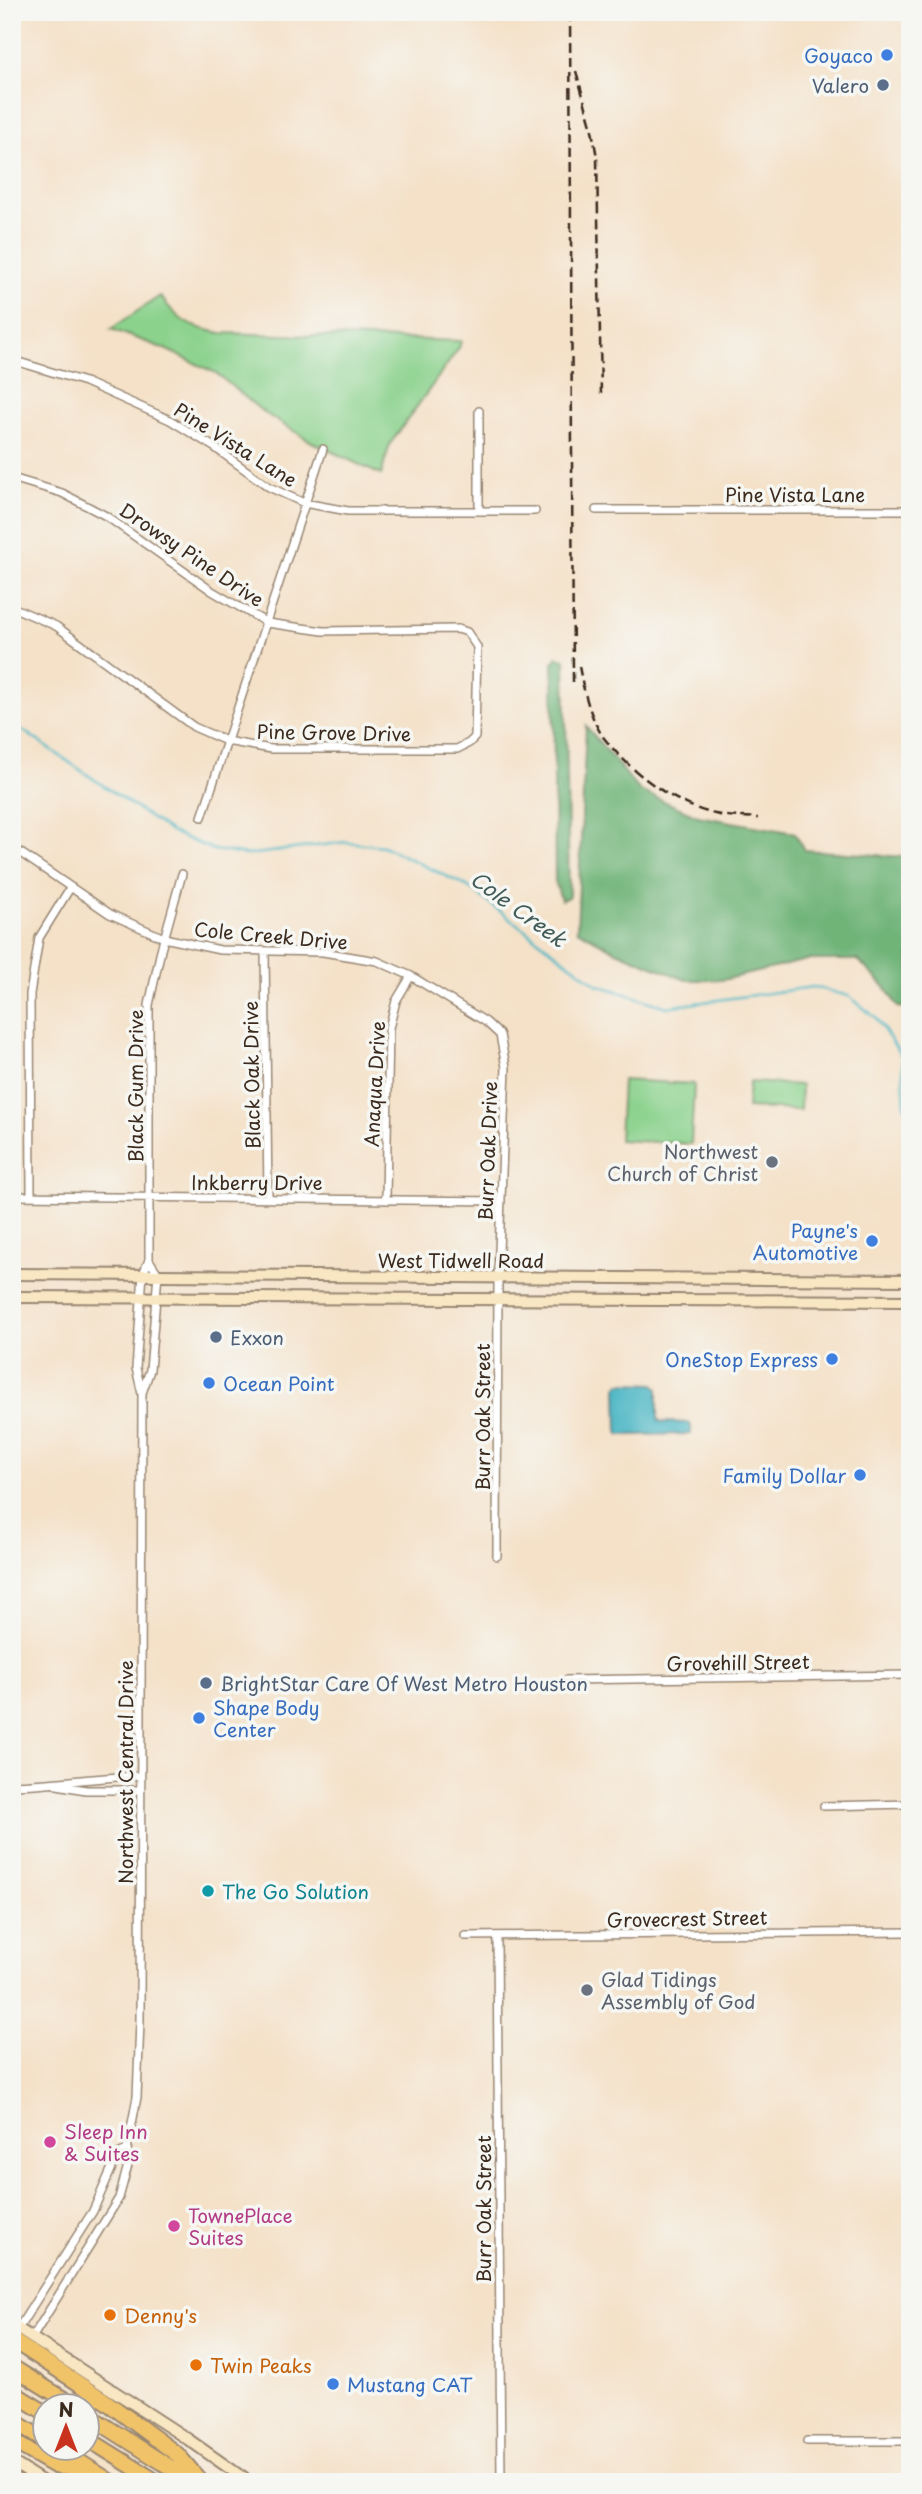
<svg xmlns="http://www.w3.org/2000/svg" width="922" height="2494" font-family="'Playpen Sans',sans-serif">
<style>
.green{fill:#8bd28d;stroke:#637e56;stroke-width:2}
.forest{fill:#70b478;stroke:#566f4b;stroke-width:2}
.water{fill:#49b6c4;stroke:#427071;stroke-width:2}
.lines{fill:none;stroke-linecap:round;stroke-linejoin:round}
.stream{stroke:#49b6c4;stroke-width:2.5}
.street-casing{stroke:#988673;stroke-width:10}
.secondary-casing{stroke:#988673;stroke-width:14}
.highway-casing{stroke:#988673;stroke-width:18}
.street{stroke:#fff;stroke-width:7}
.secondary{stroke:#f9e7c3;stroke-width:10}
.highway{stroke:#f1c369;stroke-width:14}
.rail{stroke:#3b2a1e;stroke-width:2.5;stroke-dasharray:10 5;stroke-linecap:butt}
.shop-dot{fill:#3f7fe0;stroke:#f6f6f2;stroke-width:2.5}
.service-dot{fill:#5c6f8a;stroke:#f6f6f2;stroke-width:2.5}
.worship-dot{fill:#6b7280;stroke:#f6f6f2;stroke-width:2.5}
.culture-dot{fill:#0f9aa8;stroke:#f6f6f2;stroke-width:2.5}
.hotel-dot{fill:#d1479c;stroke:#f6f6f2;stroke-width:2.5}
.food-dot{fill:#e8710a;stroke:#f6f6f2;stroke-width:2.5}
.labels{text-anchor:middle;dominant-baseline:central;stroke-width:7;stroke-linejoin:round;paint-order:stroke}
.shop-label{font-size:19px;fill:#366cbe;stroke:#f6f6f2;text-anchor:end}
.service-label{font-size:19px;fill:#4e5e75;stroke:#f6f6f2;text-anchor:start}
.street-label{font-size:19px;fill:#3b2a1e;stroke:#f6f6f2}
.worship-label{font-size:19px;fill:#5b616d;stroke:#f6f6f2;text-anchor:end}
.culture-label{font-size:19px;fill:#0d838f;stroke:#f6f6f2;text-anchor:start}
.hotel-label{font-size:19px;fill:#b23c85;stroke:#f6f6f2;text-anchor:start}
.food-label{font-size:19px;fill:#c56008;stroke:#f6f6f2;text-anchor:start}
.water-label{font-size:21px;font-style:italic;fill:#405b58;stroke:#f6f6f2}
</style>
<rect width="100%" height="100%" fill="#f6f6f2"/>
<filter id="ink" filterUnits="userSpaceOnUse"><feTurbulence type="fractalNoise" baseFrequency=".0143" numOctaves="2"/><feDisplacementMap in="SourceGraphic" scale="14" xChannelSelector="R" yChannelSelector="G"/><feConvolveMatrix kernelMatrix="1 2 1 2 8 2 1 2 1" color-interpolation-filters="sRGB"/></filter>
<filter id="wash" filterUnits="userSpaceOnUse"><feTurbulence type="fractalNoise" baseFrequency=".00686" numOctaves="4" result="noise"/><feDisplacementMap in="SourceGraphic" scale="28" xChannelSelector="R" yChannelSelector="G"/><feGaussianBlur stdDeviation="1.57" result="paint"/><feColorMatrix in="noise" values="0 0 0 0 0 0 0 0 0 0 0 0 0 0 0 0 0 1.4 0 .05"/><feComposite in="paint" operator="in"/></filter>
<g filter="url(#wash)">
<rect width="100%" height="100%" fill="#f4e1c8"/>
<path class="green" d="M 160,296 C 181,323 188,327 221,333 L 461,341 L 459,348 L 390,444 L 381,475 L 312,442 L 263,412 L 216,373 L 165,349 L 111,329 Z
M 622,1080 L 694,1084 L 691,1144 L 619,1140 Z
M 749,1082 L 801,1085 L 800,1110 L 747,1108 Z"/>
<path class="forest" d="M 557,657 L 565,659 L 569,897 L 561,900 L 555,881 L 553,663 Z
M 586,726 L 640,791 L 698,816 L 795,833 L 804,850 L 904,857 L 910,867 L 910,1008 L 898,1007 L 885,987 L 858,960 L 807,960 L 723,980 L 686,980 L 614,950 L 577,930 Z"/>
<path class="water" d="M 620,1383 L 654,1384 L 658,1389 L 658,1419 L 662,1422 L 689,1423 L 691,1426 L 691,1434 L 620,1435 L 618,1432 L 617,1387 Z"/>
<g class="lines">
<path class="stream" d="M 12,723 L 171,832 L 214,850 L 247,855 L 347,842 L 383,846 L 467,886 L 598,985 L 667,1007 L 813,987 L 849,996 L 876,1018 L 902,1057 L 905,1104 L 910,1124"/>
</g>
</g>
<g filter="url(#ink)">
<g class="lines">
<defs>
<path id="street" d="M 12,360 L 85,382 L 170,420 L 214,447 L 269,487 L 304,503 L 348,511 L 535,511
M 12,478 L 62,493 L 106,516 L 212,591 L 267,623 L 323,631 L 458,629 L 467,632 L 477,647 L 475,737 L 469,743 L 457,749 L 271,749 L 226,741 L 194,727 L 56,626 L 12,607
M 596,510 L 910,510
M 479,511 L 479,411
M 202,817 L 323,449
M 12,847 L 110,914 L 164,938 L 220,950 L 323,952 L 377,961 L 411,976 L 486,1022 L 500,1035 L 506,1067 L 498,1278 L 497,1556
M 265,952 L 268,1197
M 12,1196 L 501,1201
M 31,1196 L 30,994 L 39,938 L 70,888
M 386,1198 L 389,1028 L 396,1001 L 411,976
M 142,1393 L 150,1370 L 158,1274 L 149,1260
M 566,1680 L 910,1675
M 12,1785 C 55,1784 97,1777 140,1776
M 57,1785 L 86,1790 L 141,1790
M 824,1806 L 910,1804
M 465,1936 L 910,1932
M 497,1936 L 501,2482
M 18,2329 L 93,2211 L 118,2154 L 127,2150
M 32,2338 L 119,2198 L 130,2158 L 127,2150 L 137,2097 L 140,2022 L 142,1394 L 136,1368 L 143,1274 L 149,1260 L 149,1005 L 161,950 L 182,874
M 807,2441 L 910,2441"/>
<path id="secondary" d="M 12,1274 L 910,1280
M 12,1297 L 910,1301
M 12,2325 L 189,2440 L 249,2482
M 12,2462 L 43,2482"/>
<path id="highway" d="M 12,2340 L 101,2398 L 178,2455 L 201,2482
M 12,2367 L 75,2406
M 12,2392 L 46,2413
M 88,2415 L 193,2482
M 12,2420 L 46,2441
M 88,2439 L 157,2482
M 12,2441 L 55,2466 L 93,2471
M 58,2448 L 111,2482"/>
</defs>
<use href="#street" class="street-casing"/>
<use href="#secondary" class="secondary-casing"/>
<use href="#highway" class="highway-casing"/>
<use href="#street" class="street"/>
<use href="#secondary" class="secondary"/>
<use href="#highway" class="highway"/>
<path class="rail" d="M 570,12 L 573,682
M 576,71 L 591,125 L 597,157 L 601,396
M 579,666 C 583,688 590,719 604,738 C 630,771 672,804 715,814 C 728,817 744,817 758,818"/>
</g>
</g>
<g class="shop-dot">
<circle cx="887" cy="55" r="7"/>
<circle cx="872" cy="1241" r="7"/>
<circle cx="832" cy="1359" r="7"/>
<circle cx="209" cy="1383" r="7"/>
<circle cx="860" cy="1475" r="7"/>
<circle cx="199" cy="1718" r="7"/>
<circle cx="333" cy="2384" r="7"/>
</g>
<g class="service-dot">
<circle cx="883" cy="85" r="7"/>
<circle cx="216" cy="1337" r="7"/>
<circle cx="206" cy="1683" r="7"/>
</g>
<g class="worship-dot">
<circle cx="772" cy="1162" r="7"/>
<circle cx="587" cy="1990" r="7"/>
</g>
<circle class="culture-dot" cx="208" cy="1891" r="7"/>
<g class="hotel-dot">
<circle cx="50" cy="2142" r="7"/>
<circle cx="174" cy="2226" r="7"/>
</g>
<g class="food-dot">
<circle cx="110" cy="2315" r="7"/>
<circle cx="196" cy="2365" r="7"/>
</g>
<g class="labels">
<g class="shop-label">
<text x="873" y="55">Goyaco</text>
<text x="858" y="1230">Payne's<tspan x="858" dy="22">Automotive</tspan></text>
<text x="818" y="1359">OneStop Express</text>
<text x="223" y="1383" text-anchor="start">Ocean Point</text>
<text x="846" y="1475">Family Dollar</text>
<text x="213" y="1707" text-anchor="start">Shape Body<tspan x="213" dy="22">Center</tspan></text>
<text x="347" y="2384" text-anchor="start">Mustang CAT</text>
</g>
<g class="service-label">
<text x="869" y="85" text-anchor="end">Valero</text>
<text x="230" y="1337">Exxon</text>
<text x="220" y="1683">BrightStar Care Of West Metro Houston</text>
</g>
<g class="street-label">
<text transform="translate(236 444) rotate(32)">Pine Vista Lane</text>
<text x="795" y="494">Pine Vista Lane</text>
<text transform="translate(192 554) rotate(34)">Drowsy Pine Drive</text>
<text transform="translate(334 732) rotate(1)">Pine Grove Drive</text>
<text transform="translate(271 935) rotate(5)">Cole Creek Drive</text>
<text transform="translate(251 1075) rotate(-91)">Black Oak Drive</text>
<text transform="translate(374 1084) rotate(-87)">Anaqua Drive</text>
<text transform="translate(135 1086) rotate(-90)">Black Gum Drive</text>
<text transform="translate(487 1151) rotate(-88)">Burr Oak Drive</text>
<text x="257" y="1182">Inkberry Drive</text>
<text x="461" y="1260">West Tidwell Road</text>
<text transform="translate(482 1417) rotate(-90)">Burr Oak Street</text>
<text transform="translate(738 1662) rotate(-1)">Grovehill Street</text>
<text transform="translate(125 1772) rotate(-90)">Northwest Central Drive</text>
<text transform="translate(687 1918) rotate(-1)">Grovecrest Street</text>
<text transform="translate(483 2209) rotate(-90)">Burr Oak Street</text>
</g>
<g class="worship-label">
<text x="758" y="1151">Northwest<tspan x="758" dy="22">Church of Christ</tspan></text>
<text x="601" y="1979" text-anchor="start">Glad Tidings<tspan x="601" dy="22">Assembly of God</tspan></text>
</g>
<g class="culture-label">
<text x="222" y="1891">The Go Solution</text>
</g>
<g class="hotel-label">
<text x="64" y="2131">Sleep Inn<tspan x="64" dy="22">&amp; Suites</tspan></text>
<text x="188" y="2215">TownePlace<tspan x="188" dy="22">Suites</tspan></text>
</g>
<g class="food-label">
<text x="124" y="2315">Denny's</text>
<text x="210" y="2365">Twin Peaks</text>
</g>
<g class="water-label">
<text transform="translate(519 908) rotate(36)">Cole Creek</text>
</g>
</g>
<rect width="922" height="2494" fill="none" stroke="#f6f6f2" stroke-width="42"/>
<g transform="translate(66 2427)"><circle r="33" fill="#f6f6f2" stroke="#aba49d" stroke-width="2"/>
<path d="M0-5L12 26L0 18L-12 26Z" fill="#c8321e"/>
<text y="-10" font-size="19" font-weight="bold" text-anchor="middle" fill="#3b2a1e">N</text>
</g>
</svg>
